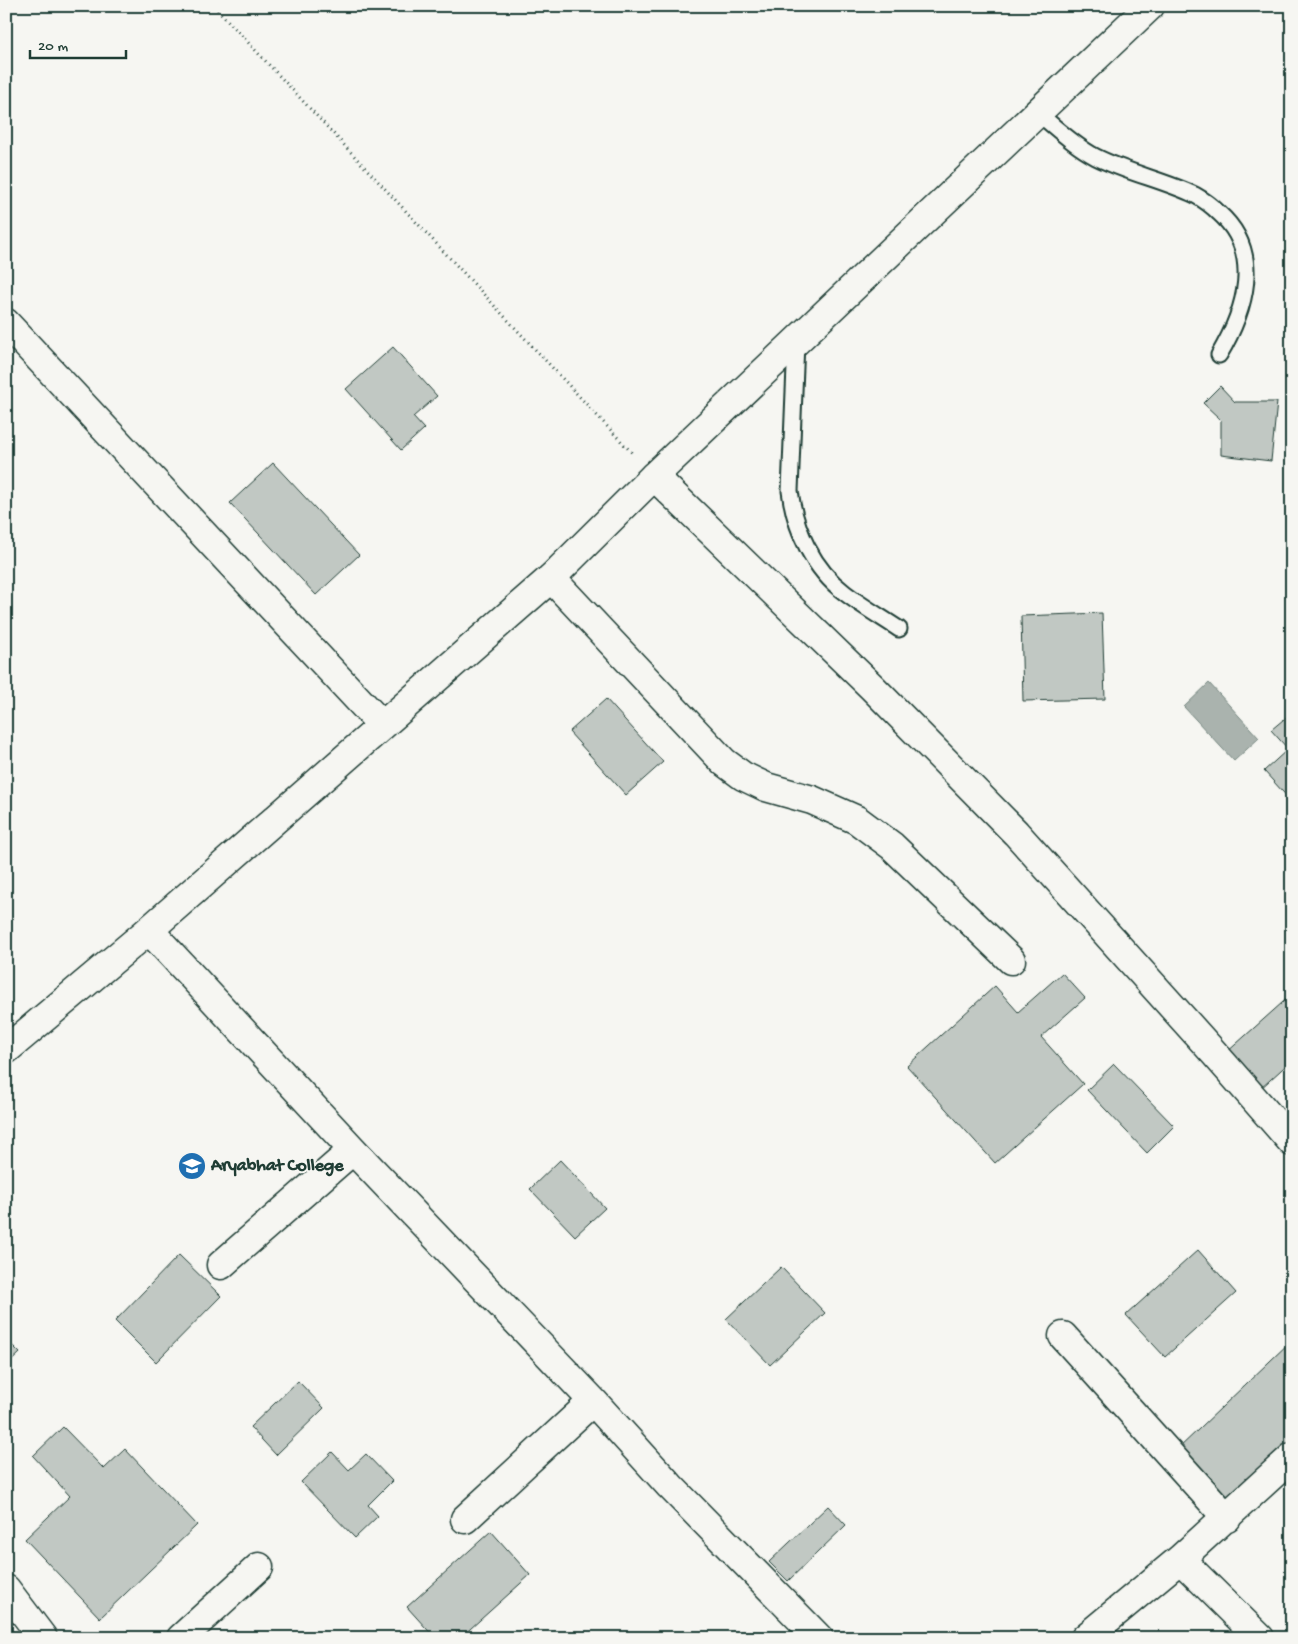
<svg xmlns="http://www.w3.org/2000/svg" width="1298" height="1644" font-family="'Gochi Hand',sans-serif">
<style>
.water{fill:#aab3ae;stroke:#72847d}
.building{fill:#c1c8c3;stroke:#1f3d34}
.lines{fill:none;stroke-linecap:round;stroke-linejoin:round}
.lane-casing{stroke:#1f3d34;stroke-width:19}
.street-casing{stroke:#1f3d34;stroke-width:31}
.secondary-casing{stroke:#1f3d34;stroke-width:31}
.path{stroke:#1f3d34;stroke-width:3;stroke-dasharray:1 4;stroke-linecap:butt}
.lane{stroke:#f6f6f2;stroke-width:15}
.street{stroke:#f6f6f2;stroke-width:28}
.secondary{stroke:#f6f6f2;stroke-width:28}
.labels{text-anchor:middle;dominant-baseline:central;stroke-width:4;stroke-linejoin:round;paint-order:stroke}
.poi-label{font-size:18px;font-weight:bold;fill:#1f3d34;stroke:#f6f6f2;text-anchor:start}
</style>
<rect width="100%" height="100%" fill="#f6f6f2"/>
<filter id="ink" filterUnits="userSpaceOnUse"><feTurbulence type="fractalNoise" baseFrequency=".02" numOctaves="2"/><feDisplacementMap in="SourceGraphic" scale="10" xChannelSelector="R" yChannelSelector="G"/><feConvolveMatrix kernelMatrix="1 2 1 2 8 2 1 2 1" color-interpolation-filters="sRGB"/></filter>
<g filter="url(#ink)">
<path class="water" d="M 1209,683 L 1259,738 L 1234,761 L 1184,707 Z"/>
<path class="building" d="M 393,347 L 437,396 L 413,417 L 424,429 L 401,450 L 346,389 Z
M 1220,386 L 1235,402 L 1277,402 L 1271,461 L 1221,455 L 1221,420 L 1203,403 Z
M 273,463 L 359,555 L 316,595 L 230,503 Z
M 1102,613 L 1105,699 L 1023,701 L 1021,616 Z
M 606,699 L 663,762 L 626,795 L 569,732 Z
M 1290,714 L 1292,716 L 1292,802 L 1264,771 L 1288,749 L 1271,730 Z
M 1062,973 L 1085,998 L 1041,1037 L 1083,1084 L 995,1163 L 907,1066 L 995,986 L 1018,1012 Z
M 1292,994 L 1292,1060 L 1259,1090 L 1226,1053 Z
M 1114,1064 L 1174,1126 L 1147,1153 L 1087,1090 Z
M 560,1160 L 605,1208 L 575,1236 L 530,1189 Z
M 1198,1250 L 1236,1293 L 1165,1357 L 1126,1315 Z
M 179,1255 L 221,1296 L 156,1362 L 115,1321 Z
M 781,1267 L 825,1313 L 770,1365 L 726,1319 Z
M 6,1339 L 20,1353 L 6,1366 Z
M 1292,1340 L 1292,1445 L 1230,1505 L 1177,1450 Z
M 298,1381 L 324,1408 L 276,1455 L 250,1427 Z
M 63,1427 L 104,1469 L 125,1449 L 197,1525 L 100,1618 L 25,1539 L 70,1496 L 33,1456 Z
M 332,1452 L 349,1470 L 366,1454 L 392,1481 L 368,1505 L 378,1516 L 355,1538 L 301,1482 Z
M 828,1506 L 846,1525 L 788,1581 L 769,1562 Z
M 491,1531 L 530,1575 L 460,1638 L 435,1638 L 407,1607 Z"/>
<g class="lines">
<defs>
<path id="lane" d="M 1038,113 C 1056,128 1075,146 1096,157 C 1128,173 1163,180 1195,195 C 1204,200 1212,206 1219,213 C 1264,253 1245,311 1219,355
M 796,342 L 790,491 C 795,530 813,569 845,593 C 862,606 881,617 899,629"/>
<path id="street" d="M 6,323 L 382,725
M 654,476 L 872,687 L 1016,833 L 1214,1053 L 1292,1142
M 551,578 L 724,762 L 743,776 L 766,787 L 812,800 L 857,820 L 892,846 L 1011,960
M 149,930 L 353,1150 L 593,1401 L 670,1486 L 819,1638
M 221,1265 L 353,1150
M 1063,1336 L 1227,1518
M 465,1519 L 593,1401
M 1180,1559 L 1260,1638
M 181,1638 L 259,1567
M 1085,1638 L 1180,1559 L 1292,1457"/>
<path id="secondary" d="M 6,1050 L 149,930 L 551,578 L 654,476 L 1150,6
M 6,1589 L 43,1638"/>
</defs>
<use href="#lane" class="lane-casing"/>
<use href="#street" class="street-casing"/>
<use href="#secondary" class="secondary-casing"/>
<path class="path" d="M 214,6 L 634,455"/>
<use href="#lane" class="lane"/>
<use href="#street" class="street"/>
<use href="#secondary" class="secondary"/>
</g>
</g>
<defs>
<symbol id="university-disc" viewBox="-11 -11 22 22"><circle r="9.5" fill="#1f6fb2" stroke="#f6f6f2"/><path d="M0-5L7-2L0 1L-7-2ZM-4 1L0 2.5L4 1V4Q0 6-4 4Z" fill="#fff"/></symbol>
</defs>
<g fill-rule="evenodd">
<use href="#university-disc" x="176" y="1150" width="32" height="32"/>
</g>
<g class="labels">
<g class="poi-label">
<text x="211" y="1166">Aryabhat College</text>
</g>
</g>
<rect width="1298" height="1644" fill="none" stroke="#f6f6f2" stroke-width="25"/>
<rect x="12" y="12" width="1273" height="1619" fill="none" stroke="#1f3d34" stroke-width="2" filter="url(#ink)"/>
<path d="M30 50v8h96v-8" fill="none" stroke="#1f3d34" stroke-width="2.5"/>
<text x="38" y="50" font-size="15" fill="#1f3d34" stroke="#f6f6f2" stroke-width="4" paint-order="stroke">20 m</text>
</svg>
